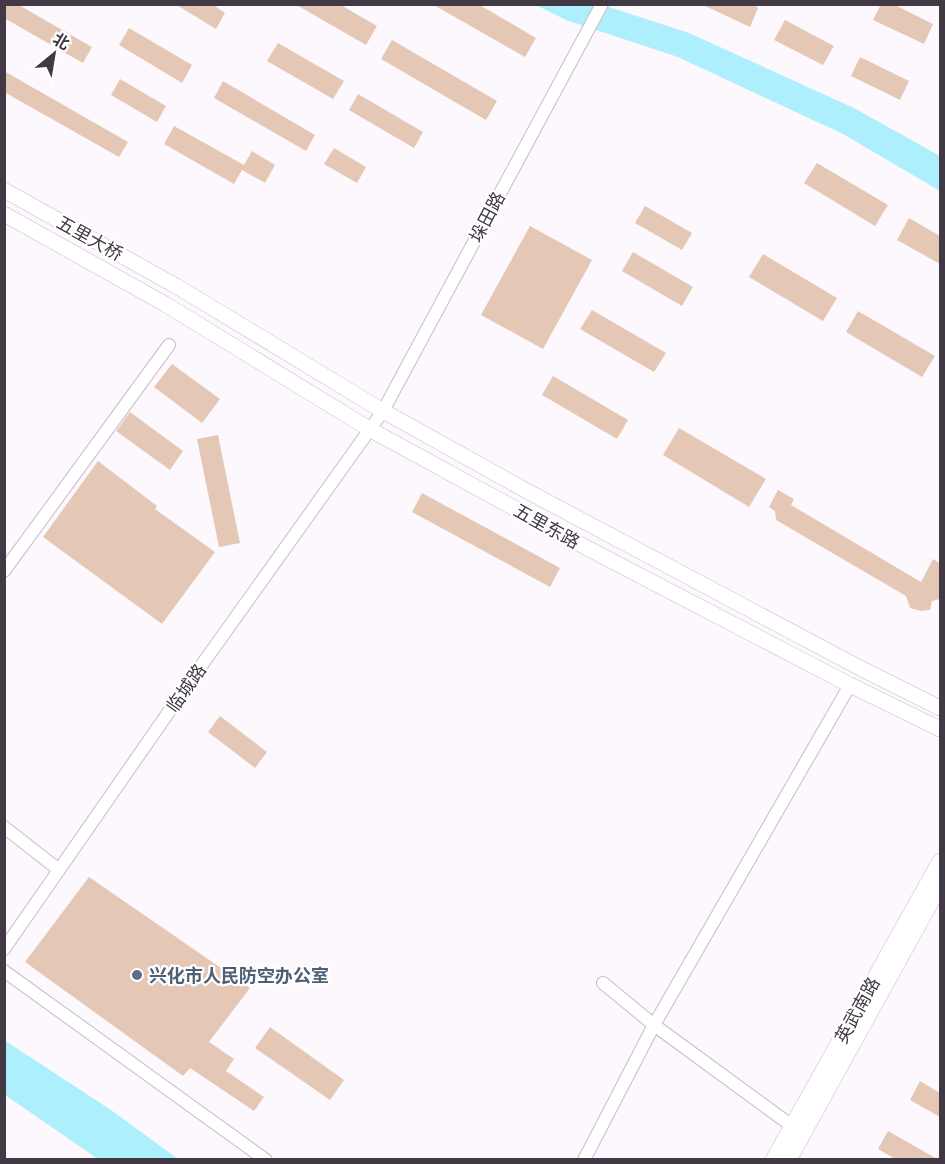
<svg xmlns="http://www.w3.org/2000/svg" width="945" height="1164" font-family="'Work Sans','Noto Sans SC',sans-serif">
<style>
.water{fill:#adeffc}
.building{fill:#e4c8b5}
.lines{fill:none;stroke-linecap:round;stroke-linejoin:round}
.minor-casing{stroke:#ccb8d0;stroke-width:14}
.major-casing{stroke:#ccb8d0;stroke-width:16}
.minor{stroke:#fff;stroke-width:12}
.major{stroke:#fff;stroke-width:15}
.service-dot{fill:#5c6f8a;stroke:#fff;stroke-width:2}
.labels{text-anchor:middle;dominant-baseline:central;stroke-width:4.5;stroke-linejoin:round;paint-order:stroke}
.street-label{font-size:18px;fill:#413943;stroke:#fff}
.service-label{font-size:18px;font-weight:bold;fill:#4e5e75;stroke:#fff;text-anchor:start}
</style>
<rect width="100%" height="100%" fill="#fdf8fd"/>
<path class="water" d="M 536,5 L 603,5 L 689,33 L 854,108 L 940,156 L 940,191 L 843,134 L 678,57 L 566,20 Z
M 4,1040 L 111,1110 L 178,1159 L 98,1159 L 5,1095 Z"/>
<path class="building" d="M 4,4 L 17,4 L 92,47 L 83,63 L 4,18 Z
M 175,4 L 212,4 L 225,13 L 216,29 Z
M 295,4 L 339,4 L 377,26 L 366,45 Z
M 432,4 L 478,4 L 536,38 L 525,57 Z
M 701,4 L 752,4 L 758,8 L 750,27 Z
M 881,4 L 893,4 L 933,24 L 924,44 L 873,20 Z
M 785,20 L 834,46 L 823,65 L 774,40 Z
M 129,28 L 192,65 L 182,83 L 119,45 Z
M 392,40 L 497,101 L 486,120 L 381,59 Z
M 278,43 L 344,81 L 333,99 L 267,61 Z
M 860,57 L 909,81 L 900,100 L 851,76 Z
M 4,71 L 128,142 L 119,157 L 4,92 Z
M 120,79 L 166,106 L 157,122 L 111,95 Z
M 223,81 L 315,135 L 306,151 L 214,98 Z
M 358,94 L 423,132 L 414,148 L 349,110 Z
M 174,126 L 244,165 L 252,151 L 275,165 L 265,183 L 242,170 L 234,184 L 164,144 Z
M 334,148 L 366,167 L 357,183 L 324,164 Z
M 817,163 L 888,205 L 875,226 L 804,183 Z
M 645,206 L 692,233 L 682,250 L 635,223 Z
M 909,218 L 940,236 L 940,264 L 897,240 Z
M 530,226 L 592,260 L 543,349 L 481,315 Z
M 633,252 L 693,287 L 682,306 L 622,271 Z
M 763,254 L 837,298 L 823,321 L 749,277 Z
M 592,310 L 666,353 L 654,372 L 580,329 Z
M 858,311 L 935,356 L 922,377 L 846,332 Z
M 172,364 L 220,399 L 202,423 L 154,387 Z
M 553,376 L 628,420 L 617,439 L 542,395 Z
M 130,412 L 183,451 L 170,470 L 116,431 Z
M 679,428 L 766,479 L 749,507 L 663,455 Z
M 218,435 L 240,543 L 219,547 L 197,439 Z
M 98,461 L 157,506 L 155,509 L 215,552 L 162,624 L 43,537 Z
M 778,490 L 794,499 L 791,505 L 921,582 L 933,559 L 940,563 L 940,599 L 932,601 L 930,610 L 921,611 L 910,608 L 906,596 L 776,520 L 775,511 L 769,507 Z
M 422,493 L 560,568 L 550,587 L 412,512 Z
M 220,716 L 267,752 L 255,768 L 208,732 Z
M 89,877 L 250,988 L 209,1042 L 234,1059 L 226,1071 L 264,1097 L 254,1111 L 190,1068 L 183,1076 L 25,962 Z
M 270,1027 L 344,1080 L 330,1100 L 255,1048 Z
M 920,1081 L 940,1093 L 940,1117 L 910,1100 Z
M 888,1131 L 939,1160 L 897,1160 L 878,1149 Z"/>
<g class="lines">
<defs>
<path id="minor" d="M 4,571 L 169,345
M 4,827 L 59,870
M 4,949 L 191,680 L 383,411 L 602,4
M 4,971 L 266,1160
M 603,983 L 654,1025 L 792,1126
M 584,1160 L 654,1025 L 850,685"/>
<path id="major" d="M 4,190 L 176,286 L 383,411 L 525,490 L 860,668 L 940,708
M 4,214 L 165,304 L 371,430 L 589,549 L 850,685 L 940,729
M 773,1160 L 940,861
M 789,1160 L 940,886"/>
</defs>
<use href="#minor" class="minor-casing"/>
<use href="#major" class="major-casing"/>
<use href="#minor" class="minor"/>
<use href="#major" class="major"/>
</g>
<circle class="service-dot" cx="137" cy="975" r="6"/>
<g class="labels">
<g class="street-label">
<text transform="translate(487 217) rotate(-62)">垛田路</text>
<text transform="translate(90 238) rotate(29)">五里大桥</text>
<text transform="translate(547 526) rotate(29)">五里东路</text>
<text transform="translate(186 688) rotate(-55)">临城路</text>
<text transform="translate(857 1010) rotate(-61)">英武南路</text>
</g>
<g class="service-label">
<text x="149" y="975">兴化市人民防空办公室</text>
</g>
</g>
<rect width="945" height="1164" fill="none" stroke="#413943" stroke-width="12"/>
<g transform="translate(54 54) rotate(30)" stroke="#ffffff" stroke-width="4.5" paint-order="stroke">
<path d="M0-4.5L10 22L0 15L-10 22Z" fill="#413943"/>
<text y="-9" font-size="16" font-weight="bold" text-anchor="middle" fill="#413943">北</text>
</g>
</svg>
